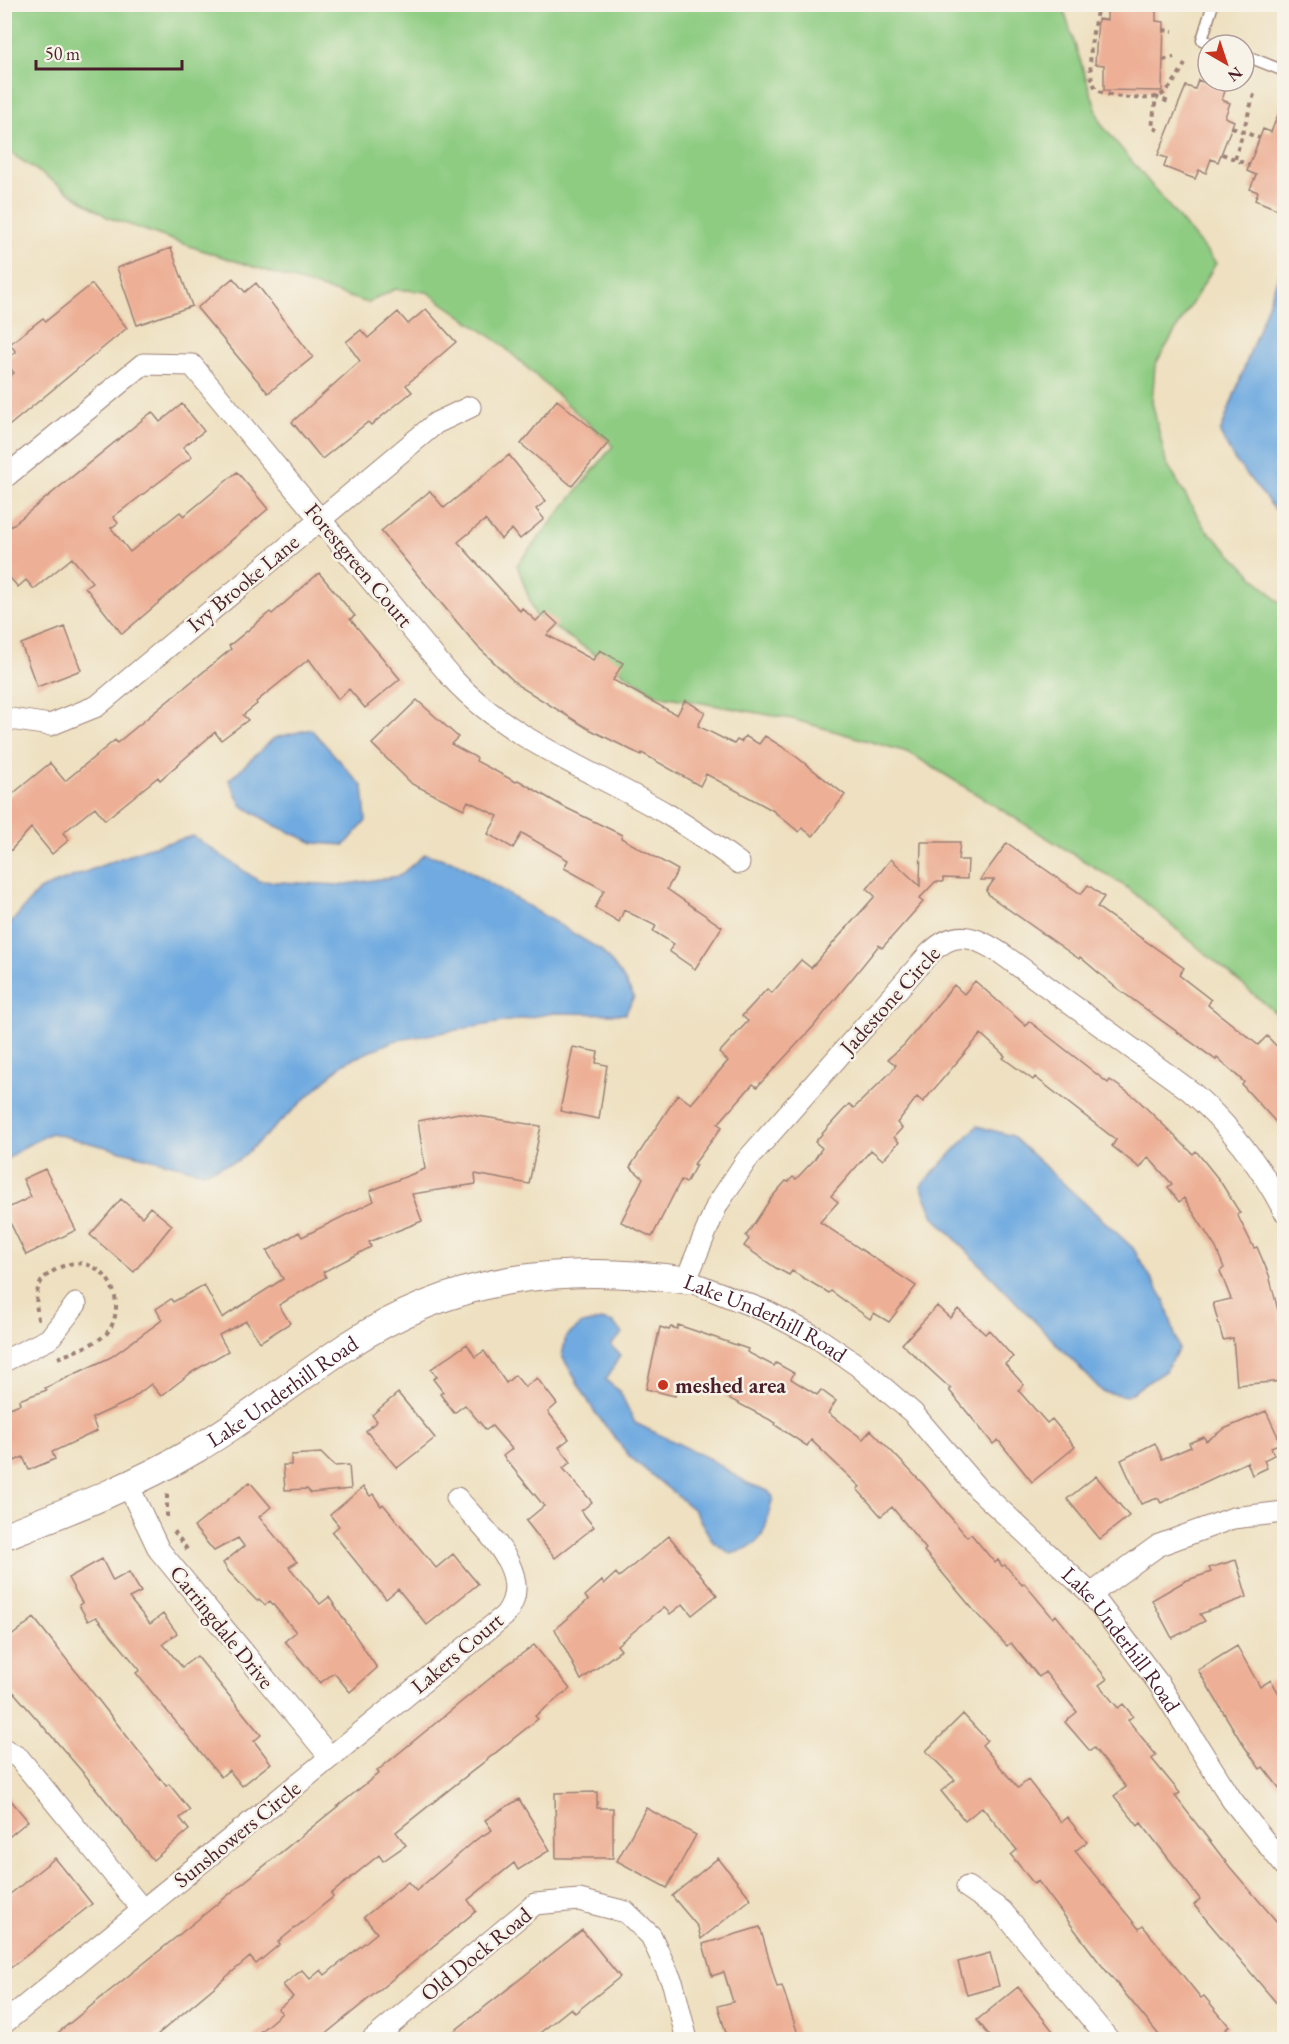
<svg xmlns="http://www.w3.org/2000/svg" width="1289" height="2044" font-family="'EB Garamond',serif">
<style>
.green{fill:#8ecc82;stroke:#6c7656;stroke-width:1.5}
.water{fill:#70aae0;stroke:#5d6486;stroke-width:1.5}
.building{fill:#edb096}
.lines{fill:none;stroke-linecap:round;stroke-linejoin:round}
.service-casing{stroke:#9c8076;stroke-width:13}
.minor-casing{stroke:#9c8076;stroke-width:23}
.tertiary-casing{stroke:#9c8076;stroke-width:29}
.path{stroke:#9c8076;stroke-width:4;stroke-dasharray:4.5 4.5;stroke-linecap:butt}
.service{stroke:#fff;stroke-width:10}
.minor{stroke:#fff;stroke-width:21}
.tertiary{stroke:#fff;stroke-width:27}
.poi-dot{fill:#c8321e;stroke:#f7f3e8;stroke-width:2}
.labels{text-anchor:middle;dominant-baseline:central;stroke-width:5;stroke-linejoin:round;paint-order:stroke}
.street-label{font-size:22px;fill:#4a1f2b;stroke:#f7f3e8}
.poi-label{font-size:22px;font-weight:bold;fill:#4a1f2b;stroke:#f7f3e8;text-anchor:start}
</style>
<rect width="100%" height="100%" fill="#f7f3e8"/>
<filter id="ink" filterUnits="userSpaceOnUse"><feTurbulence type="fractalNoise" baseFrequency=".0167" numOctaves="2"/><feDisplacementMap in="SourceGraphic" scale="12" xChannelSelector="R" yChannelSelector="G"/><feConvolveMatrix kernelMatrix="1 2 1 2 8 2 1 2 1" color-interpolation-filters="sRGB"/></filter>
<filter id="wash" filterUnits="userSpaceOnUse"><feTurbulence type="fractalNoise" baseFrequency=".008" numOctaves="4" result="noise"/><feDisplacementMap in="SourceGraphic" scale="24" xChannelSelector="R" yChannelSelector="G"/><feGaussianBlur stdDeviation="1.35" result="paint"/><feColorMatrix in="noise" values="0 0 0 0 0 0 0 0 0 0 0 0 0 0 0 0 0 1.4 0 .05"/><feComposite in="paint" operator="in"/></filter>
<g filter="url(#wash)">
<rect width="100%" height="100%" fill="#eee0c0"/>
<path class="green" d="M 5,5 L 1062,5 L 1101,124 L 1216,263 L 1155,365 L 1152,402 L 1166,462 L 1204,527 L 1284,607 L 1284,1020 L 1128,888 L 910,753 L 792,719 L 657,695 L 535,615 L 517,565 L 613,446 L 500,343 L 427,292 L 395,289 L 368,303 L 207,252 L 107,217 L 9,152 L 5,145 Z"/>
<path class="water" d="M 1284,266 L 1284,521 L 1234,459 L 1220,433 L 1281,269 Z
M 311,729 L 363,787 L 366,821 L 345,845 L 314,843 L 274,825 L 241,805 L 229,780 L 274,738 Z
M 193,836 L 259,881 L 341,885 L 399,876 L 425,854 L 455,862 L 601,950 L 620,973 L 634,997 L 625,1014 L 554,1013 L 393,1041 L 344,1063 L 239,1160 L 203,1172 L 51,1133 L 22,1148 L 5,1161 L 5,930 L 39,890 L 147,848 Z
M 977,1126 L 1012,1136 L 1133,1248 L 1165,1301 L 1179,1349 L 1165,1371 L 1127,1396 L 1103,1392 L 934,1217 L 921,1186 Z
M 601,1320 L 613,1323 L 623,1333 L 611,1345 L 620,1355 L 606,1380 L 620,1392 L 635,1423 L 710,1459 L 747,1483 L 768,1491 L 773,1497 C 764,1528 769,1544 731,1554 L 713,1542 L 694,1510 L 630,1457 L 594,1411 L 562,1356 L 566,1337 L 582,1324 Z"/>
<g id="blocks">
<path class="building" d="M 1147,4 L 1147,7 L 1156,7 L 1156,21 L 1164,22 L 1162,91 L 1104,90 L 1104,65 L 1095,64 L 1098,19 L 1107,20 L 1107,5 Z
M 1198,80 L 1225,91 L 1222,100 L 1230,103 L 1225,117 L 1234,121 L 1218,162 L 1211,159 L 1206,173 L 1199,170 L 1195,179 L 1164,167 L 1167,158 L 1158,155 L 1186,86 L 1195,89 Z
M 1284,100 L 1284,212 L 1255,200 L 1258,192 L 1250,189 L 1256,175 L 1247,171 L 1263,129 L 1271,132 Z
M 171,248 L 192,306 L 137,325 L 117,268 Z
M 233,278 L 245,292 L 256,283 L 313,357 L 268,393 L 197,308 Z
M 92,284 L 127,328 L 4,430 L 4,381 L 14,373 L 4,361 L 16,352 L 10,344 L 43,318 L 46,321 Z
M 426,309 L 456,342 L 406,385 L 412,392 L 371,425 L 368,422 L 322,459 L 292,422 L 360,361 L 346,342 L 361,330 L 368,338 L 398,312 L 408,324 Z
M 557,400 L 609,442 L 572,486 L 521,444 Z
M 182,404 L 204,431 L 183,447 L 192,457 L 113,517 L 118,523 L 111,528 L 130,552 L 180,512 L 184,516 L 237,472 L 268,509 L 122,634 L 85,587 L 92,582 L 72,558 L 34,589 L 26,580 L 18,587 L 4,571 L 4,532 L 152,412 L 160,422 Z
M 509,455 L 546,501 L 536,509 L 544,519 L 520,539 L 512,529 L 501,539 L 485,520 L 458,542 L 520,611 L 522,608 L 536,621 L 545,612 L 558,624 L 547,635 L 593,660 L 600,650 L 623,663 L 613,680 L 677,715 L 685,700 L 705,712 L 698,726 L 734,744 L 737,740 L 741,742 L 745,736 L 759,744 L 765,736 L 789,751 L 845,795 L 813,836 L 802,828 L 799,832 L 772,810 L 706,774 L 700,786 L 642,753 L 641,755 L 587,728 L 519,686 L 477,646 L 381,531 L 430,491 L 444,508 Z
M 319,573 L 355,616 L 350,619 L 400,679 L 365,708 L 349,689 L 338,699 L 309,659 L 256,702 L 257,704 L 243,715 L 248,720 L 221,740 L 215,732 L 160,780 L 158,777 L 105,820 L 95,807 L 63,833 L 69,840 L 52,854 L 31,828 L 4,858 L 4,801 L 50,763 L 65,781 L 115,740 L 117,743 L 231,649 L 229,646 L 270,612 L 272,614 Z
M 65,627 L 81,670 L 37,687 L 21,644 Z
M 417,700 L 458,737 L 451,744 L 477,758 L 476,761 L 516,782 L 518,780 L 562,806 L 622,835 L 621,838 L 678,870 L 667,889 L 722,927 L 695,969 L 669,951 L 674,944 L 653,931 L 656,926 L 624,910 L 619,922 L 595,908 L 604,890 L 564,868 L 568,860 L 522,833 L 513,848 L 488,834 L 498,816 L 468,801 L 464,809 L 412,784 L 372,744 Z
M 921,842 L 960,842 L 958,860 L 968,860 L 967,879 L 943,878 L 943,882 L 935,882 L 919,899 L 923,902 L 882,948 L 879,945 L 813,1027 L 757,1087 L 753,1084 L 718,1124 L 722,1127 L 694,1164 L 696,1165 L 686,1183 L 681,1180 L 652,1237 L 621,1222 L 643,1178 L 630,1167 L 678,1094 L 691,1104 L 728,1061 L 719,1053 L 748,1021 L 742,1016 L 767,989 L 772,993 L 801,960 L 811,968 L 875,896 L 867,889 L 891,859 L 920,886 Z
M 1007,843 L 1081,894 L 1088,885 L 1104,897 L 1097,907 L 1184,968 L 1179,975 L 1211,1000 L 1208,1005 L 1258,1045 L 1267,1036 L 1284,1054 L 1284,1131 L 1242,1085 L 1244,1082 L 1217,1058 L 1216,1060 L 1114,986 L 1080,957 L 1079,959 L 991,897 L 986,891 L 994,880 L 980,880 Z
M 975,981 L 1026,1026 L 1029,1021 L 1108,1083 L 1110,1080 L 1136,1098 L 1193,1154 L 1196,1151 L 1220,1181 L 1240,1213 L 1237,1214 L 1254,1248 L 1257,1247 L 1269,1275 L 1284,1334 L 1284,1381 L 1237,1385 L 1233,1338 L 1223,1340 L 1213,1303 L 1231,1299 L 1220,1271 L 1224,1268 L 1216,1248 L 1184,1198 L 1179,1202 L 1168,1187 L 1172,1184 L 1148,1157 L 1140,1168 L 1112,1146 L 1116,1140 L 1035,1077 L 1033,1080 L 1003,1058 L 1005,1056 L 981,1034 L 923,1102 L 917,1097 L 897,1123 L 902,1128 L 894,1137 L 899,1142 L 883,1160 L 871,1150 L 831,1196 L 838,1202 L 820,1222 L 916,1286 L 889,1322 L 874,1313 L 870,1319 L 831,1291 L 829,1293 L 792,1271 L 789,1275 L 776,1268 L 744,1246 L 749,1239 L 746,1236 L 771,1198 L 786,1181 L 788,1182 L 793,1177 L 796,1179 L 814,1160 L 822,1148 L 815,1142 L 829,1126 L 849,1104 L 854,1108 L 892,1071 L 896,1065 L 888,1059 L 904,1045 L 954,985 L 964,994 Z
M 573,1047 L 598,1052 L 596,1063 L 607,1065 L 599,1119 L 560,1111 Z
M 459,1113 L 541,1126 L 529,1184 L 475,1174 L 476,1184 L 412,1194 L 422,1221 L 369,1242 L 371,1247 L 323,1272 L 326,1277 L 279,1305 L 290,1323 L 260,1342 L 246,1321 L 219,1335 L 228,1351 L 192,1372 L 161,1396 L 151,1384 L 129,1401 L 92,1418 L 97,1431 L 52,1452 L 55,1459 L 29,1470 L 23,1457 L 10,1463 L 4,1450 L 4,1410 L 20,1404 L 19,1400 L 47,1390 L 45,1388 L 111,1357 L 162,1320 L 156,1309 L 171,1299 L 173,1302 L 204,1285 L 222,1318 L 283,1279 L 267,1251 L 299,1232 L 302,1237 L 374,1201 L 370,1191 L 425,1169 L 418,1121 Z
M 45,1169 L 76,1230 L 26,1255 L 4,1210 L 31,1197 L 23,1179 Z
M 121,1199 L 142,1217 L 150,1207 L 172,1225 L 134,1272 L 90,1235 Z
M 937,1306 L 950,1318 L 958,1309 L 985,1334 L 989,1330 L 1013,1357 L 1005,1364 L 1024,1385 L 1018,1390 L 1047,1423 L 1052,1419 L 1075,1447 L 1032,1482 L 998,1440 L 993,1444 L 949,1390 L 951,1389 L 902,1344 Z
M 678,1325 L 748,1349 L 747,1352 L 774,1366 L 776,1363 L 794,1373 L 791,1379 L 817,1395 L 821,1390 L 836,1401 L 828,1413 L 863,1439 L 871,1430 L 924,1485 L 967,1537 L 971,1534 L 995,1563 L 998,1560 L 1002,1566 L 1005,1565 L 1022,1585 L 1024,1583 L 1053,1618 L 1056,1615 L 1107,1679 L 1099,1685 L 1118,1708 L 1123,1704 L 1133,1716 L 1128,1720 L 1156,1755 L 1152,1759 L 1180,1793 L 1175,1796 L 1229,1866 L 1284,1930 L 1284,2012 L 1194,1905 L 1200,1899 L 1141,1823 L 1138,1826 L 1114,1796 L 1126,1787 L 1094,1748 L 1090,1751 L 1065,1722 L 1077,1712 L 1045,1672 L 1039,1677 L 1011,1643 L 1007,1646 L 976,1613 L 924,1551 L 926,1549 L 892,1507 L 881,1516 L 857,1489 L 860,1487 L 811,1440 L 807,1446 L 775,1425 L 776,1423 L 719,1393 L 718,1396 L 679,1379 L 675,1396 L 646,1389 L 660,1327 L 669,1330 L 671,1327 L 677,1329 Z
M 467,1344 L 475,1357 L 484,1351 L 506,1383 L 515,1375 L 525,1387 L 537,1378 L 557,1404 L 548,1412 L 569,1439 L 559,1447 L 571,1462 L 563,1468 L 592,1502 L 581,1511 L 594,1527 L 555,1558 L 526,1521 L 544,1506 L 503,1456 L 512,1449 L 492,1426 L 486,1430 L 465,1405 L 454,1413 L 440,1394 L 443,1392 L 433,1379 L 437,1377 L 431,1369 Z
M 398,1393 L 435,1438 L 397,1468 L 366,1431 L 377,1421 L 372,1415 Z
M 1266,1411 L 1281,1443 L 1271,1447 L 1274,1455 L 1264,1460 L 1267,1468 L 1252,1475 L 1247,1462 L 1161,1503 L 1158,1498 L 1141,1504 L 1121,1460 L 1155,1443 L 1162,1459 L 1191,1447 L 1189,1443 L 1204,1437 L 1206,1441 L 1224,1429 Z
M 321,1453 L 334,1466 L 349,1465 L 351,1489 L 311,1493 L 307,1489 L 285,1490 L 283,1465 L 291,1465 L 291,1455 Z
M 1096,1476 L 1129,1516 L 1100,1539 L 1067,1499 Z
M 250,1482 L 271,1507 L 259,1517 L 297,1562 L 289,1567 L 320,1604 L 329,1597 L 377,1668 L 350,1692 L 334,1673 L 320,1683 L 285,1641 L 296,1632 L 270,1601 L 265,1605 L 259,1599 L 257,1601 L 229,1572 L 223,1563 L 244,1546 L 238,1538 L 214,1551 L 194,1527 Z
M 363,1487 L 370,1496 L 373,1494 L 381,1506 L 383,1504 L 436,1568 L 453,1554 L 478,1584 L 427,1625 L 398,1589 L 386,1599 L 332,1532 L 339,1526 L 330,1515 Z
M 669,1536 L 717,1595 L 692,1615 L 683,1604 L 670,1614 L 664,1607 L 617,1645 L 621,1650 L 581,1680 L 555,1629 L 588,1600 L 585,1596 L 602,1581 L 604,1584 L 616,1573 L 619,1577 Z
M 102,1559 L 113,1581 L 129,1572 L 141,1592 L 129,1598 L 150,1624 L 163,1614 L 177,1633 L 163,1644 L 182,1667 L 197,1656 L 261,1735 L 254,1741 L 271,1763 L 242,1786 L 229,1770 L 221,1777 L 136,1673 L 140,1670 L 96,1617 L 88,1621 L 79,1605 L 82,1603 L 68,1578 Z
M 1236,1560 L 1247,1597 L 1200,1614 L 1205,1621 L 1172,1638 L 1152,1600 L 1185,1581 L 1211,1572 L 1209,1568 Z
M 34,1618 L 166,1786 L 169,1784 L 190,1810 L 180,1818 L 189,1830 L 153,1860 L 86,1776 L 4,1681 L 4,1642 Z
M 534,1645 L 570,1689 L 535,1716 L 538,1719 L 396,1832 L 406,1845 L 383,1861 L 379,1855 L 331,1894 L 333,1897 L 278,1942 L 280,1944 L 256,1964 L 250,1957 L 151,2040 L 49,2040 L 379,1773 L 377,1771 L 504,1667 Z
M 1237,1646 L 1260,1687 L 1271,1680 L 1284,1702 L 1284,1794 L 1263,1767 L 1260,1769 L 1240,1740 L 1198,1670 Z
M 963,1714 L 987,1740 L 982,1745 L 1018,1788 L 1028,1780 L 1061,1822 L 1067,1817 L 1087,1842 L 1075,1851 L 1139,1929 L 1143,1926 L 1201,1998 L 1204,1996 L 1229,2026 L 1226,2029 L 1235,2040 L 1163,2040 L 1099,1962 L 1038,1881 L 1034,1884 L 1011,1855 L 1017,1850 L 982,1807 L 965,1821 L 941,1791 L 955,1780 L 926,1751 Z
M 4,1792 L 28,1821 L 4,1841 Z
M 597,1792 L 597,1808 L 613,1808 L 613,1858 L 556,1858 L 555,1793 Z
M 519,1799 L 550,1850 L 518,1870 L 514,1863 L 468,1900 L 476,1911 L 318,2040 L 250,2040 L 282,2013 L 278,2009 L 293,1997 L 283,1985 L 302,1970 L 310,1979 L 321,1970 L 325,1975 L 377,1933 L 364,1917 L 408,1882 L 416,1891 L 477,1839 L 492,1830 L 485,1820 Z
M 646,1808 L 696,1835 L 667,1888 L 617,1861 Z
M 55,1858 L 92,1904 L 4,1973 L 4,1899 Z
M 718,1858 L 751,1899 L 701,1939 L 698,1927 L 672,1896 Z
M 760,1927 L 777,1987 L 782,1986 L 800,2040 L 728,2040 L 718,2006 L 733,2002 L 724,1972 L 712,1976 L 703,1944 Z
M 582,1930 L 620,1977 L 575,2013 L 571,2008 L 531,2040 L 443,2040 Z
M 990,1953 L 999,1986 L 967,1995 L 958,1962 Z
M 1018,1987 L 1060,2040 L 993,2040 L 977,2020 Z"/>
</g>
</g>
<g filter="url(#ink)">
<use href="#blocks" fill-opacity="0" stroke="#9c8076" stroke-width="1.5"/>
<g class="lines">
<defs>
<path id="service" d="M 1213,4 L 1202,40 L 1216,45
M 1244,55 L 1284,71"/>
<g id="minor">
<path d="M 4,478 L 143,364 L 192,365 L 452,678 C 510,741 594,771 667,814 C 692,829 716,846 739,863"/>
<path d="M 4,718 L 50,725 L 97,706 L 436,423 L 470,407"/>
<path id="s1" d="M 1284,1211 C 1260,1165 1229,1124 1189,1090 L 1002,954 C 974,936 955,928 929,954 L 746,1161 L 717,1205 L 686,1280 L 768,1312 L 816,1337 L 857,1365 L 913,1413 L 978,1489 L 1091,1594 L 1159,1684 L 1232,1800 L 1284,1865"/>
<path d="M 4,1361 L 49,1339 L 76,1304"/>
<path d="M 129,1487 L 159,1550 L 330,1757"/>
<path d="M 1091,1594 L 1159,1545 L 1233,1518 L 1284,1512"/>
<path d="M 4,1749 L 19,1758 L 142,1909"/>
<path d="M 967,1887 L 1002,1911 L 1109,2040"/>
<path d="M 4,2023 L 504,1616 C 539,1575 482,1528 457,1498"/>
<path d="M 372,2040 L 535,1904 L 579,1900 L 626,1912 L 651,1936 L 673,1984 L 687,2040"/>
</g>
<g id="tertiary">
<path id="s2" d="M 4,1536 C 71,1510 136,1485 198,1448 C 250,1417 297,1379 347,1346 C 454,1276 561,1263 686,1280"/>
</g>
</defs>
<use href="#service" class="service-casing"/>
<use href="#minor" class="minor-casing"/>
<use href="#tertiary" class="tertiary-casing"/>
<path class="path" d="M 1099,4 C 1094,21 1084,73 1096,88 C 1103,98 1148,101 1159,96 C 1170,91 1179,74 1185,64
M 1163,30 L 1173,31
M 1280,38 L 1284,26
M 1163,60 L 1174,57
M 1232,127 L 1259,138
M 1158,130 L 1152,127 L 1156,97 L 1171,103
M 1222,154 L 1249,165
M 1235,159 L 1255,91
M 38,1320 C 37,1308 34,1296 40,1284 C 43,1277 50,1273 57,1269 C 87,1252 116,1275 116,1307 C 116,1317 112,1329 104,1336 C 91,1346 72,1352 58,1358
M 167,1517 L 167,1492
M 174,1531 L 189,1552"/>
<use href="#service" class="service"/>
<use href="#minor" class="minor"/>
<use href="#tertiary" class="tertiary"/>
</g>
</g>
<circle class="poi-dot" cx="663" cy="1385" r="6"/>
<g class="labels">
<g class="street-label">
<text transform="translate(359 565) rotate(50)">Forestgreen Court</text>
<text transform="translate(243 583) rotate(-40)">Ivy Brooke Lane</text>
<text transform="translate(890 1000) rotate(-48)">Jadestone Circle</text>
<text stroke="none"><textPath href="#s1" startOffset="966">Lake Underhill Road</textPath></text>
<text stroke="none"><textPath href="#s2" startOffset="315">Lake Underhill Road</textPath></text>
<text transform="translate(222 1627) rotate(51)">Carringdale Drive</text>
<text stroke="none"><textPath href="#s1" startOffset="1452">Lake Underhill Road</textPath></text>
<text transform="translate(457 1653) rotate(-40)">Lakers Court</text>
<text transform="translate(237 1834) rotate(-39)">Sunshowers Circle</text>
<text transform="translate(476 1954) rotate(-39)">Old Dock Road</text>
</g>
<g class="poi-label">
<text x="675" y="1385">meshed area</text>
</g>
</g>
<rect width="1289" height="2044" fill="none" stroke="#f7f3e8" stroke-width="24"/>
<g transform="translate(1226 63) rotate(141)"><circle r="28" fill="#f7f3e8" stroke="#b29e9c" stroke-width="1.5"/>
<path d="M0-4.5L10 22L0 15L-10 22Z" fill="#c8321e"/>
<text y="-9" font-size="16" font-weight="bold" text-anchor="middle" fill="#4a1f2b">N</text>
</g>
<path d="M36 60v9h146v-9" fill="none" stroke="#4a1f2b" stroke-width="3"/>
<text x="45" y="60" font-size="18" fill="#4a1f2b" stroke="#f7f3e8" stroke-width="4.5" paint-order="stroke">50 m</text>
</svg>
